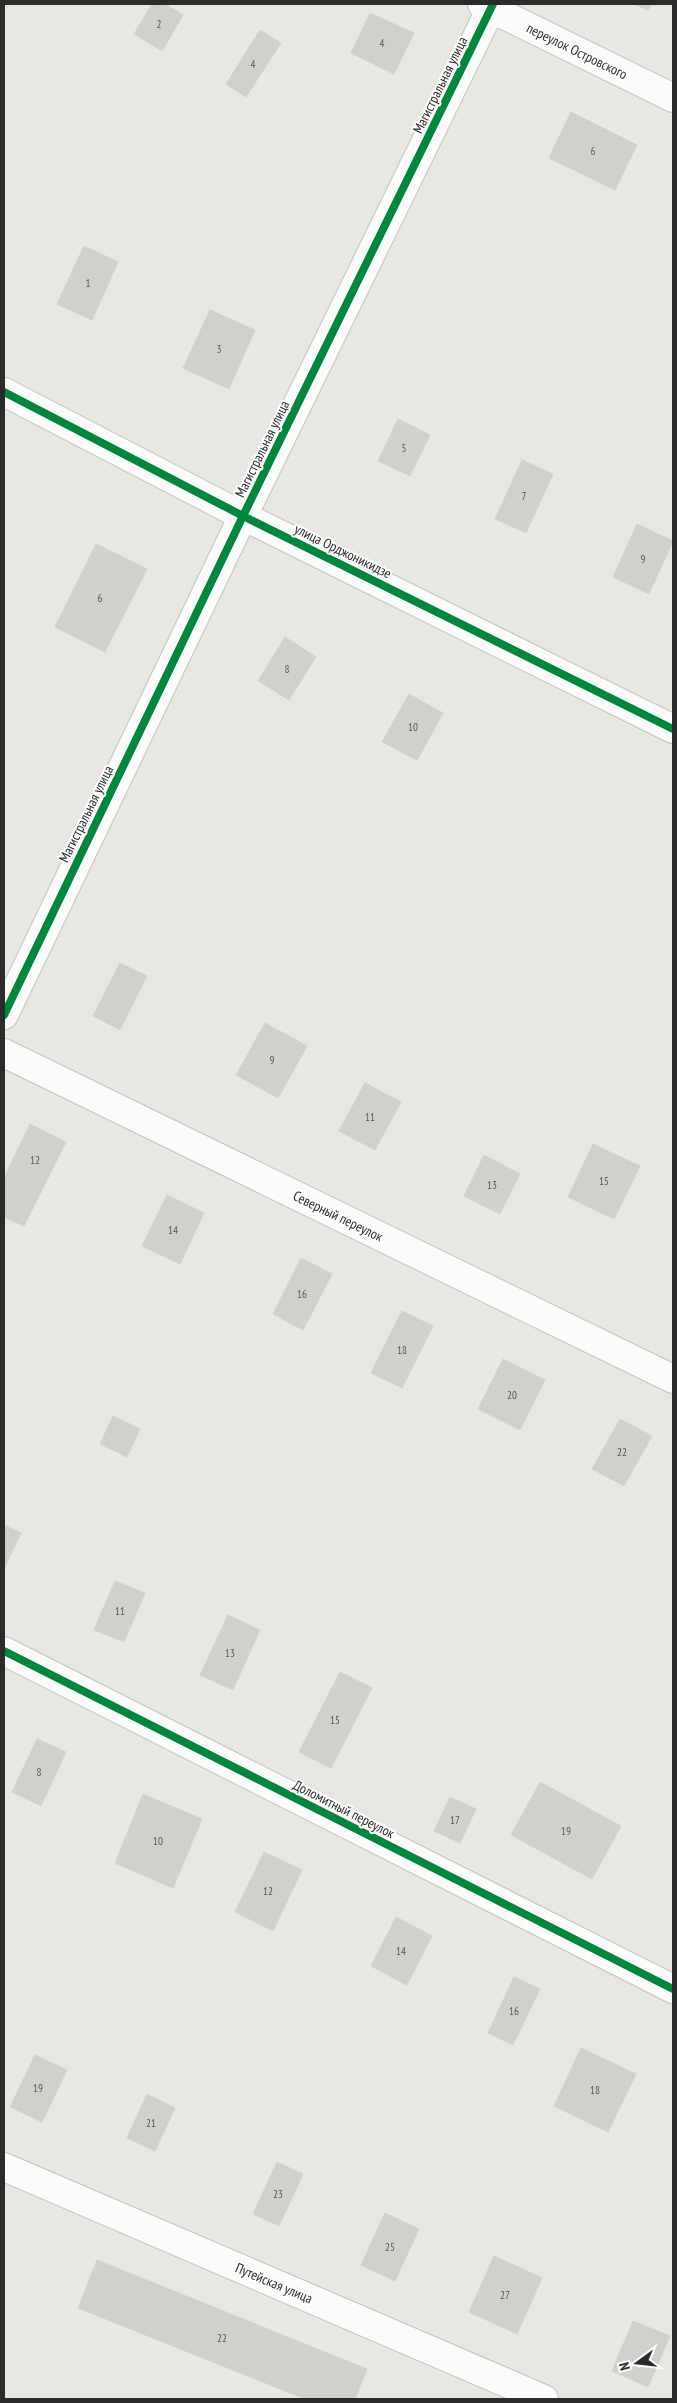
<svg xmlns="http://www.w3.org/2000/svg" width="677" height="2403" font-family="'PT Sans Narrow',sans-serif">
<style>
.building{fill:#d1d0cc;stroke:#d3d2cd}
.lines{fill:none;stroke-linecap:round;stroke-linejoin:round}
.minor-casing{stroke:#c2c2c1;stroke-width:30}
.minor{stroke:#fcfbfb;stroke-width:28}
.cycleway-casing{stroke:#fff;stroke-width:11}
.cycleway{stroke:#00873e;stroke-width:8}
.labels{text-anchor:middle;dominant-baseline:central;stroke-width:4;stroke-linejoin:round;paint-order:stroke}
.number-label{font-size:11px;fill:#555554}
.street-label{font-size:14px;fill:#2b2b2b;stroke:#fff}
</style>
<rect width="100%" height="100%" fill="#e8e7e2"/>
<path class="building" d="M 152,4 L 165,4 L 183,15 L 162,51 L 134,34 Z
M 634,4 L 651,4 L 648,10 Z
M 370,13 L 414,33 L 394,74 L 351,53 Z
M 260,30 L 281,43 L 246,97 L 226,84 Z
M 571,112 L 637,145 L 615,190 L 549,158 Z
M 84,246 L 118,262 L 92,320 L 57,304 Z
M 210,310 L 255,330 L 229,389 L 183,368 Z
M 398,419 L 430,435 L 410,476 L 378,461 Z
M 522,460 L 553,474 L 526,533 L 495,519 Z
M 637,524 L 673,541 L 649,594 L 613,577 Z
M 96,544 L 147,569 L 105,652 L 55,627 Z
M 285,637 L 316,657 L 289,700 L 258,681 Z
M 409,694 L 443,713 L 417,760 L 382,742 Z
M 120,963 L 147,976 L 120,1030 L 93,1016 Z
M 265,1023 L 307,1046 L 278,1098 L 236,1075 Z
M 365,1083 L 401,1102 L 375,1150 L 339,1131 Z
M 30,1124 L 66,1142 L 24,1226 L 4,1217 L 4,1178 Z
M 593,1144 L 640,1166 L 614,1219 L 568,1197 Z
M 484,1155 L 520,1174 L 500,1214 L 464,1196 Z
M 167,1195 L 204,1213 L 180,1264 L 142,1246 Z
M 301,1258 L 332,1274 L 303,1330 L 273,1314 Z
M 402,1311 L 433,1326 L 402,1388 L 371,1373 Z
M 503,1359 L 545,1380 L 520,1430 L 478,1409 Z
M 113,1416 L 140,1429 L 127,1457 L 100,1444 Z
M 620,1419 L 652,1436 L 624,1486 L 592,1469 Z
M 4,1525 L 21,1533 L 4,1569 Z
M 115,1581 L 145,1593 L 124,1642 L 94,1630 Z
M 228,1615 L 260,1630 L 233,1690 L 200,1675 Z
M 340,1672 L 372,1688 L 331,1768 L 299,1752 Z
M 37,1739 L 66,1752 L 41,1806 L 12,1792 Z
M 540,1782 L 621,1826 L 592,1879 L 511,1835 Z
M 143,1794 L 202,1819 L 173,1888 L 115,1863 Z
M 450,1797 L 476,1809 L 460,1843 L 434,1831 Z
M 264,1852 L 302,1870 L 273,1931 L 235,1912 Z
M 396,1917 L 432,1936 L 407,1985 L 371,1966 Z
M 514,1977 L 540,1989 L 513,2045 L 488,2033 Z
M 581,2048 L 636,2074 L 608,2132 L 554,2106 Z
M 35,2055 L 67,2070 L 42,2122 L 10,2107 Z
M 147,2094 L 175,2108 L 155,2151 L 127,2138 Z
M 277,2162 L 303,2174 L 279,2226 L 253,2214 Z
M 385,2213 L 419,2229 L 395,2281 L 361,2265 Z
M 494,2256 L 542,2278 L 517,2334 L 469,2312 Z
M 97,2260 L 367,2369 L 355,2399 L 305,2399 L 78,2308 Z
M 633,2321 L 670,2336 L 648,2387 L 612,2371 Z"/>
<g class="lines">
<defs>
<path id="minor" d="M 482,4 L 673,98
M 4,392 L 243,516 L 673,729
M 4,1015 L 243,516 L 493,4
M 4,1053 L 673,1379
M 4,1651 L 673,1989
M 4,2167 L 544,2399"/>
</defs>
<use href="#minor" class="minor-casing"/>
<use href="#minor" class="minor"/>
<defs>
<path id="cycleway" d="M 4,392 L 243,516 L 673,729
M 4,1015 L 243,516 L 493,4
M 4,1651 L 673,1989"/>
</defs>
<use href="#cycleway" class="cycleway-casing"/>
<use href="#cycleway" class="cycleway"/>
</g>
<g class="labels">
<g class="number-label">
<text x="159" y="24">2</text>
<text x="382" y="43">4</text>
<text x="253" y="64">4</text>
<text x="593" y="151">6</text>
<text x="88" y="283">1</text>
<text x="219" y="349">3</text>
<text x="404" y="448">5</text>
<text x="524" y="496">7</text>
<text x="643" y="559">9</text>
<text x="100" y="598">6</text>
<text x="287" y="669">8</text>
<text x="413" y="727">10</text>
<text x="272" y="1060">9</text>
<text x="370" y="1117">11</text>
<text x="35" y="1160">12</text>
<text x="604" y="1181">15</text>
<text x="492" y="1185">13</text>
<text x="173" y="1230">14</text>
<text x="302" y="1294">16</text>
<text x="402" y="1350">18</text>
<text x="512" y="1395">20</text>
<text x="622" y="1452">22</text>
<text x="120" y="1611">11</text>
<text x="230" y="1653">13</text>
<text x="335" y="1720">15</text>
<text x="39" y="1772">8</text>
<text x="455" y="1820">17</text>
<text x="566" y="1831">19</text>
<text x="158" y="1841">10</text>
<text x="268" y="1891">12</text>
<text x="401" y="1951">14</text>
<text x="514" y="2011">16</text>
<text x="38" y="2088">19</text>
<text x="595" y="2090">18</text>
<text x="151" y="2123">21</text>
<text x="278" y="2194">23</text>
<text x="390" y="2247">25</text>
<text x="505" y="2295">27</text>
<text x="222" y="2338">22</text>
</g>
<g class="street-label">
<text transform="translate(577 51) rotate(26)">переулок Островского</text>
<text transform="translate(440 85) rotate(-64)">Магистральная улица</text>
<text transform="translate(262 449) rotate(-64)">Магистральная улица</text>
<text transform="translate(343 551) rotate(26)">улица Орджоникидзе</text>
<text transform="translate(86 814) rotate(-64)">Магистральная улица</text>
<text transform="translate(338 1216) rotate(26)">Северный переулок</text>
<text transform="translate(344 1809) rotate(27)">Доломитный переулок</text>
<text transform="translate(274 2283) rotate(23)">Путейская улица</text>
</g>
</g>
<rect width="677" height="2403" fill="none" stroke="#2b2b2b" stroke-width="10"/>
<g transform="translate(637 2363) rotate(255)" stroke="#ffffff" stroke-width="4" paint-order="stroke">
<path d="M0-4L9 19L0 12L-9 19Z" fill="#2b2b2b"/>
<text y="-8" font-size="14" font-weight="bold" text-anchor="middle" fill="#2b2b2b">N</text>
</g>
</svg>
